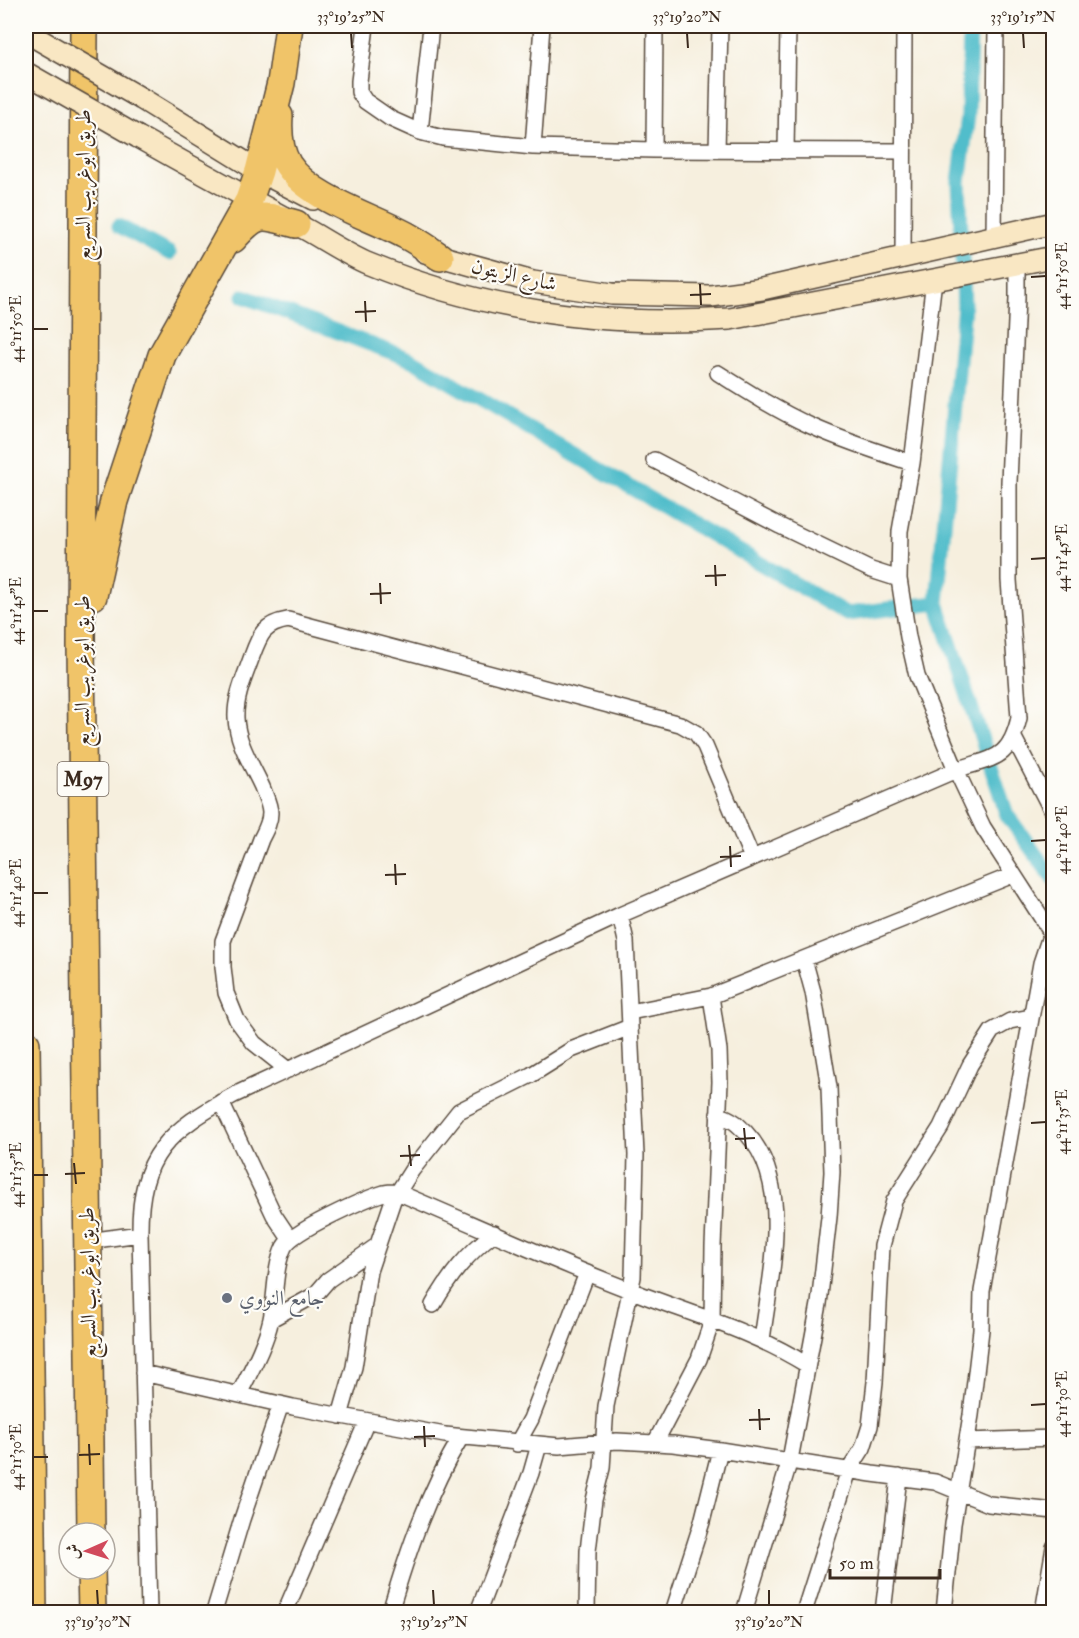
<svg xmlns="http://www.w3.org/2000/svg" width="1079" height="1638" font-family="'IM FELL Double Pica',Amiri,serif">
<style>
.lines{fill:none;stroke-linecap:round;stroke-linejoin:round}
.canal{stroke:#51bdcb;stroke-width:15}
.minor-casing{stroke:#57483b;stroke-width:18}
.secondary-casing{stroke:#57483b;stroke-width:24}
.motorway-casing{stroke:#57483b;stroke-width:30}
.minor{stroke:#fff;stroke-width:15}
.secondary{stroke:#f9e7c3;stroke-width:21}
.motorway{stroke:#f0c469;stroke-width:27}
.secondary-bridge-casing{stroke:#57483b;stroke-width:24;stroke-linecap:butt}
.secondary-bridge{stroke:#f9e7c3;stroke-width:21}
.ticks{fill:none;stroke:#3b2a1e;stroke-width:2}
.worship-dot{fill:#6b7280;stroke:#fdfcf7;stroke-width:2}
.labels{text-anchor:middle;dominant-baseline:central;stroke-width:4.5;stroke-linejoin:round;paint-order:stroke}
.shield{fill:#fdfcf7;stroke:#75695f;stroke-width:1.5}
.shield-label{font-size:20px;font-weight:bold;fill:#3b2a1e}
.street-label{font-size:21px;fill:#3b2a1e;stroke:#fdfcf7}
.worship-label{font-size:21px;fill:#5b616d;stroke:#fdfcf7;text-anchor:start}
.neatline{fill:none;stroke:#3b2a1e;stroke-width:2}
.ticks-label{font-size:15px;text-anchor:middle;fill:#3b2a1e}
</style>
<rect width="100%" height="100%" fill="#fdfcf7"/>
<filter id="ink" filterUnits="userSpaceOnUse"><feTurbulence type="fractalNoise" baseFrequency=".0167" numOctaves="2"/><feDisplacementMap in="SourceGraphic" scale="12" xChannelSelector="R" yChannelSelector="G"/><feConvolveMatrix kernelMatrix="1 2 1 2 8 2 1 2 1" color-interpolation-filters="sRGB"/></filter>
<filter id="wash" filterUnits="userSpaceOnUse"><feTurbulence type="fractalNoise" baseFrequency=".008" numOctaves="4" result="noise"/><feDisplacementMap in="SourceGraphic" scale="24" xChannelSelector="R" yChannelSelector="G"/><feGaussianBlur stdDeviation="1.35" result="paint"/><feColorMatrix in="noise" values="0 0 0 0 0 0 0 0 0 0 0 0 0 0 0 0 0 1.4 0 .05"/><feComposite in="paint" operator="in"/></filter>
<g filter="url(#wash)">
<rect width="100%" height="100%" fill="#f6efde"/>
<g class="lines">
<path class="canal" d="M 970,26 L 968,116 L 959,182 L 964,306 L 937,603 L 1007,815 L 1054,880
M 119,226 L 169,253
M 243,296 L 412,360 L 847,614 L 937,603"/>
</g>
</g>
<g filter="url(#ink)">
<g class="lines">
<defs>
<path id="minor" d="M 366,26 L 359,81 L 359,92 L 365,101 L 391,119 L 420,132 L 443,138 L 533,147 L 654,150 L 903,151
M 420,132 L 431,26
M 533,147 L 542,26
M 654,150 L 655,26
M 717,150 L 720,26
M 786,151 L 788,26
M 994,236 L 996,26
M 903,256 L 904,26
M 934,280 L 912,463 L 900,531 L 899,579 L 908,637 L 917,676 L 956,770 L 983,827 L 1054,937
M 718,373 C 748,392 778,411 811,426 C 844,441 878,452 912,463
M 654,460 L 780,526 L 871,570 L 899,579
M 1014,738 L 1054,815
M 630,1012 L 711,996 L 1013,875
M 288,1070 L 254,1043 L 237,1020 L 226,993 L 223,967 L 223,941 L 261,839 C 265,831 270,823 270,813 C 270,805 265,795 262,787 C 252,765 237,743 236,718 C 235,697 245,676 252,656 C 260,634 264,624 288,620 L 680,724 L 696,733 L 705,746 L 752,858
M 221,1102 L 274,1215 L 290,1239
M 718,1114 C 725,1117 733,1120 738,1125 C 797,1175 770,1275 762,1340
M 140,1234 L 149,1612
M 88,1241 L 140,1234 C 139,1154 169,1131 234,1095 L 620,915 L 956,770 C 993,757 1009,761 1019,718 L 1009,580 L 1009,482 L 1017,298 L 1017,264
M 433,1305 C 450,1275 467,1254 494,1233
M 271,1319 L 315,1295 L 328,1280 L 378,1245
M 143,1373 L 293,1407 L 445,1435 L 559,1446 L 617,1441 L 673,1444 L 720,1450 L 872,1474 L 935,1482 L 989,1504 L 1054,1511
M 239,1394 C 251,1370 265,1346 271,1319 C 276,1296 274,1268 284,1247 C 292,1231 364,1199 384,1193 C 388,1192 393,1192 397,1192 C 475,1225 553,1261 632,1291 C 691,1314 753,1331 807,1365
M 340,1416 L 354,1367 L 369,1271 L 393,1200 L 412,1170 L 459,1111 L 531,1075 L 571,1050 L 630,1027
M 967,1441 L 1054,1438
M 655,1443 L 699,1359 L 712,1321 L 713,1246 L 720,1082 L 719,1050 L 711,996
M 517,1444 L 531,1419 L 587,1273
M 214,1612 L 242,1519 L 281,1404
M 285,1612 L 367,1421
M 390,1612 C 408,1551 428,1492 461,1437
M 478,1612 L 531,1473 L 539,1445
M 587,1612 L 588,1551 L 594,1500 L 602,1468 L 606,1406 L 633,1277 L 636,1155 L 626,941 L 620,915
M 673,1612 L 702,1522 L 720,1450
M 744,1612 L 790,1460 L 819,1304 L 829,1217 L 832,1172 L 829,1087 L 813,992 L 804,959
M 804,1612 L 849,1470 L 863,1448 L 870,1426 L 875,1382 L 882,1246 L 894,1201 L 941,1127 L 970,1065 L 992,1031 L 1010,1021 L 1031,1017
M 883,1612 L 899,1477
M 944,1612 L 953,1524 L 971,1415 L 981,1330 L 982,1291 L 1041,963 L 1051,933
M 1043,1612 L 1054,1547"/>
<path id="secondary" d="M 142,99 L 259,171 L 313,199
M 138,137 C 191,167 244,196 298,225 C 321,237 345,254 369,264 C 484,311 607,327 730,319 L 1054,257
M 425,252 L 533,282 L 612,294 L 711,296 L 762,289 L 1054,223"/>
<path id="motorway" d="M 84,26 L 81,646 L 91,1533
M 279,116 C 278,132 279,151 288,165 C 311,200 374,217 409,237 C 420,243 430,250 440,257
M 233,239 C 259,210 261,215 296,224
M 93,596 L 114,501 L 162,355 L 249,200 L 259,171 L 281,83 L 289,26
M 26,1044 L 33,1612
M 91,1569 L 92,1612"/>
</defs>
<use href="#minor" class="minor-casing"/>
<use href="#secondary" class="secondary-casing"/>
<use href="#motorway" class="motorway-casing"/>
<use href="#minor" class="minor"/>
<use href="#secondary" class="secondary"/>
<use href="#motorway" class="motorway"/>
<defs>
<path id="secondary-bridge" d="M 26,32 L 142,99
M 26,73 L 138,137"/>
</defs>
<use href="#secondary-bridge" class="secondary-bridge-casing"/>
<use href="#secondary-bridge" class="secondary-bridge"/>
</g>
</g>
<path class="ticks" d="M 351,33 L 352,48M 687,33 L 688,48M 1023,33 L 1024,48M 1031,277 L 1046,276M 700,284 L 701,305M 690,295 L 711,294M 365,301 L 366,322M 355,312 L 376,311M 33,329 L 48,329M 1031,559 L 1046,558M 715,565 L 716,586M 705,576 L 726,575M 380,583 L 381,604M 370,594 L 391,593M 33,611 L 48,611M 1031,841 L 1046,840M 730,846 L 731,867M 720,857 L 741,856M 395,864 L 396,885M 385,875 L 406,874M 33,893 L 48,893M 1031,1123 L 1046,1122M 744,1128 L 746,1149M 735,1139 L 755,1138M 409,1145 L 411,1166M 400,1156 L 420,1155M 74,1163 L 76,1184M 65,1174 L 85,1173M 33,1175 L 48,1175M 1031,1405 L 1046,1404M 759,1409 L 760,1430M 749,1420 L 770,1419M 424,1426 L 425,1447M 414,1437 L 435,1436M 89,1444 L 90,1465M 79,1455 L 100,1454M 33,1457 L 48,1457M 97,1590 L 98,1605M 433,1590 L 434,1605M 769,1590 L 769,1605"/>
<circle class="worship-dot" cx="227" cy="1298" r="6"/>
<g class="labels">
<rect class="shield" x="57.5" y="762" width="51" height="34" rx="4.5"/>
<g class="shield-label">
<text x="83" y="779">M97</text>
</g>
<g class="street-label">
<text transform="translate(83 185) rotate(-90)">طريق ابوغريب السريع</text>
<text transform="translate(514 275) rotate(13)">شارع الزيتون</text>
<text transform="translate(82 671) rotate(-90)">طريق ابوغريب السريع</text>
<text transform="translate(88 1283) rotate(-91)">طريق ابوغريب السريع</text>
</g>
<g class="worship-label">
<text x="239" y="1298">جامع النووي</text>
</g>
</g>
<rect width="1079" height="1638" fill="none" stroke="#fdfcf7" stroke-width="66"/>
<g transform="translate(87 1551) rotate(267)"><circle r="28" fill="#fdfcf7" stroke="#afa8a0" stroke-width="1.5"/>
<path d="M0-4.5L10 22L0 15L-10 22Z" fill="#d1495b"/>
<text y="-9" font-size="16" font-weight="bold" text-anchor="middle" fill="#3b2a1e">ش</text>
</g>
<path d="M830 1569v9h110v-9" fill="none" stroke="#3b2a1e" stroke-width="3"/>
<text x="839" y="1569" font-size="18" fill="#3b2a1e" stroke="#fdfcf7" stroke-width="4.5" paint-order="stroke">50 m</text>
<rect x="33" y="33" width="1013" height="1572" class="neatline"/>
<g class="ticks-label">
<text x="351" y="22">33°19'25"N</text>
<text x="687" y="22">33°19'20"N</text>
<text x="1023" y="22">33°19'15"N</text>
<text transform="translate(1062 276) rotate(-90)" y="5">44°11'50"E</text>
<text transform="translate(16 329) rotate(-90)" y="5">44°11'50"E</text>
<text transform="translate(1062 558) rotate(-90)" y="5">44°11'45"E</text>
<text transform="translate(16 611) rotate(-90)" y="5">44°11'45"E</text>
<text transform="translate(1062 840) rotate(-90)" y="5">44°11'40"E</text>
<text transform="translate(16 893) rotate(-90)" y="5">44°11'40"E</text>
<text transform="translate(1062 1122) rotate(-90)" y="5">44°11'35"E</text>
<text transform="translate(16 1175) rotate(-90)" y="5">44°11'35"E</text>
<text transform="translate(1062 1404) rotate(-90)" y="5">44°11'30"E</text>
<text transform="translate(16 1457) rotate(-90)" y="5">44°11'30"E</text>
<text x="98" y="1627">33°19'30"N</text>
<text x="434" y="1627">33°19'25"N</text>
<text x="769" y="1627">33°19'20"N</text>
</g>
</svg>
